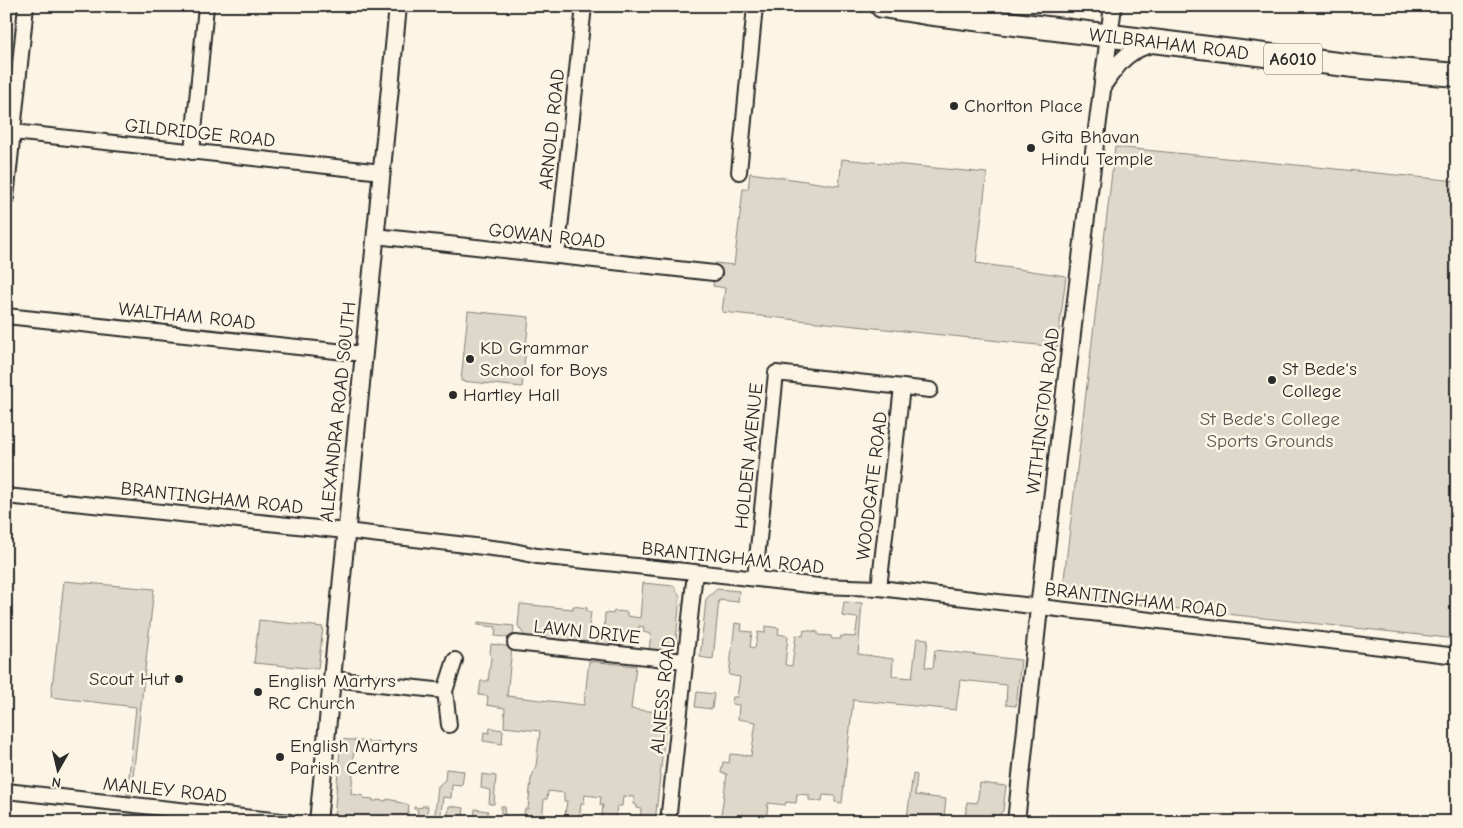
<svg xmlns="http://www.w3.org/2000/svg" width="1463" height="828" font-family="'Comic Neue',sans-serif">
<style>
.green{fill:#ded8ca;stroke:#84827a}
.lines{fill:none;stroke-linecap:round;stroke-linejoin:round}
.minor-casing{stroke:#2b2b2b;stroke-width:18}
.tertiary-casing{stroke:#2b2b2b;stroke-width:20}
.trunk-casing{stroke:#2b2b2b;stroke-width:26}
.minor{stroke:#fcf5e5;stroke-width:14}
.tertiary{stroke:#fcf5e5;stroke-width:16}
.trunk{stroke:#fcf5e5;stroke-width:22}
.poi-dot{fill:#2b2b2b;stroke:#fcf5e5;stroke-width:2}
.labels{text-anchor:middle;dominant-baseline:central;stroke-width:5;stroke-linejoin:round;paint-order:stroke}
.shield{fill:#fcf5e5;stroke:#6a6863;stroke-width:1}
.shield-label{font-size:18px;font-weight:bold;fill:#2b2b2b}
.street-label{font-size:19px;fill:#2b2b2b;stroke:#fcf5e5}
.poi-label{font-size:19px;fill:#2b2b2b;stroke:#fcf5e5;text-anchor:start}
.park-label{font-size:19px;fill:#585653;stroke:#fcf5e5}
</style>
<rect width="100%" height="100%" fill="#fcf5e5"/>
<filter id="ink" filterUnits="userSpaceOnUse"><feTurbulence type="fractalNoise" baseFrequency=".02" numOctaves="2"/><feDisplacementMap in="SourceGraphic" scale="10" xChannelSelector="R" yChannelSelector="G"/><feConvolveMatrix kernelMatrix="1 2 1 2 8 2 1 2 1" color-interpolation-filters="sRGB"/></filter>
<g filter="url(#ink)">
<path class="green" d="M 1115,147 L 1457,181 L 1457,639 L 1079,598 C 1067,596 1063,590 1064,579 Z
M 842,159 L 987,173 L 976,263 L 1066,276 L 1057,347 L 722,312 L 725,288 L 713,286 L 715,263 L 734,265 L 743,189 L 748,189 L 750,173 L 839,186 Z
M 468,311 L 529,317 L 522,387 L 461,381 Z
M 64,581 L 154,589 L 131,795 L 127,795 L 136,707 L 51,697 Z
M 643,583 L 674,586 L 680,596 L 675,652 L 649,650 L 651,634 L 643,632 L 644,627 L 639,626 L 638,635 L 618,633 L 617,646 L 596,644 L 598,632 L 604,632 L 605,613 L 613,614 L 614,611 L 627,612 L 627,616 L 640,618 Z
M 717,589 L 739,591 L 738,602 L 719,600 L 713,659 L 700,657 L 706,599 Z
M 844,602 L 862,603 L 858,654 L 893,659 L 892,676 L 912,678 L 917,638 L 928,639 L 925,667 L 933,668 L 935,650 L 1021,660 L 1016,706 L 1006,705 L 1007,685 L 960,680 L 956,710 L 853,700 L 842,803 L 835,802 L 835,796 L 823,795 L 822,801 L 809,800 L 809,795 L 797,794 L 796,803 L 786,802 L 785,805 L 768,803 L 766,822 L 720,822 L 727,774 L 721,773 L 723,762 L 729,763 L 730,754 L 751,756 L 756,722 L 738,719 L 739,705 L 732,704 L 733,697 L 737,697 L 740,677 L 729,675 L 735,623 L 742,624 L 741,631 L 752,632 L 750,647 L 755,648 L 758,632 L 765,633 L 765,626 L 779,628 L 778,634 L 788,636 L 785,665 L 792,666 L 796,635 L 803,636 L 804,630 L 818,632 L 818,635 L 831,636 L 832,639 L 840,639 L 841,636 L 855,637 L 858,618 L 842,616 Z
M 520,604 L 573,609 L 573,606 L 587,608 L 587,611 L 591,612 L 587,643 L 525,636 L 518,626 Z
M 259,620 L 323,627 L 318,669 L 254,663 Z
M 478,622 L 514,626 L 513,638 L 495,636 L 496,627 L 478,625 Z
M 491,644 L 512,647 L 507,696 L 584,705 L 589,661 L 636,666 L 631,709 L 667,713 L 655,822 L 640,822 L 641,809 L 637,808 L 637,805 L 633,804 L 634,797 L 623,796 L 622,806 L 617,806 L 615,822 L 601,822 L 603,805 L 600,805 L 601,797 L 585,795 L 584,803 L 581,803 L 579,822 L 564,822 L 567,801 L 564,801 L 564,793 L 548,791 L 547,799 L 544,799 L 542,821 L 549,822 L 501,822 L 501,806 L 505,806 L 504,817 L 523,820 L 525,809 L 528,809 L 531,779 L 536,766 L 540,731 L 504,727 L 505,708 L 487,705 L 488,696 L 479,695 L 481,681 L 488,681 L 491,658 L 490,653 Z
M 697,692 L 714,694 L 712,709 L 695,707 Z
M 490,728 L 503,730 L 502,744 L 483,741 L 484,732 L 489,733 Z
M 341,739 L 381,743 L 380,749 L 357,746 L 356,752 L 354,752 L 353,761 L 351,761 L 351,765 L 352,765 L 351,774 L 353,775 L 351,794 L 364,796 L 363,798 L 373,799 L 373,801 L 377,801 L 377,800 L 386,801 L 387,799 L 397,801 L 397,802 L 406,804 L 406,805 L 409,805 L 407,822 L 388,822 L 334,816 Z
M 446,769 L 464,771 L 462,786 L 452,785 L 451,798 L 443,797 L 440,822 L 434,822 L 438,786 L 445,780 Z
M 482,774 L 496,776 L 494,804 L 489,804 L 490,790 L 481,788 Z
M 913,774 L 917,775 L 915,795 L 946,799 L 944,817 L 907,817 Z
M 980,783 L 1006,786 L 1003,811 L 997,817 L 965,817 L 967,802 L 977,803 Z
M 422,806 L 428,806 L 426,822 L 416,822 L 418,810 L 414,809 L 414,807 L 422,808 Z
M 449,806 L 464,808 L 462,822 L 447,822 Z
M 475,809 L 488,811 L 486,822 L 474,822 Z"/>
<g class="lines">
<defs>
<path id="minor" d="M 13,132 L 382,172
M 192,152 L 206,6
M 739,172 L 755,6
M 6,198 L 26,6
M 375,236 L 714,273
M 557,256 L 584,6
M 6,316 L 364,354
M 6,496 L 346,531 L 509,550 L 537,556 L 695,572 L 819,586 L 879,588 L 1457,656
M 755,578 L 776,373 L 930,390
M 879,588 L 902,387
M 515,643 L 685,661
M 332,679 L 445,691
M 449,725 L 445,691 L 455,660
M 6,791 L 290,822
M 668,822 L 695,572"/>
<path id="tertiary" d="M 1105,82 C 1120,60 1130,48 1157,43
M 318,822 L 398,6
M 1016,822 L 1039,608 L 1092,167 L 1113,6"/>
<path id="trunk" d="M 882,6 L 926,13 L 1362,67 L 1457,75"/>
</defs>
<use href="#minor" class="minor-casing"/>
<use href="#tertiary" class="tertiary-casing"/>
<use href="#trunk" class="trunk-casing"/>
<use href="#minor" class="minor"/>
<use href="#tertiary" class="tertiary"/>
<use href="#trunk" class="trunk"/>
</g>
</g>
<g class="poi-dot">
<circle cx="954" cy="106" r="5"/>
<circle cx="1031" cy="148" r="5"/>
<circle cx="470" cy="359" r="5"/>
<circle cx="1272" cy="380" r="5"/>
<circle cx="453" cy="395" r="5"/>
<circle cx="179" cy="679" r="5"/>
<circle cx="258" cy="692" r="5"/>
<circle cx="280" cy="757" r="5"/>
</g>
<g class="labels">
<rect class="shield" x="1264" y="43.5" width="58" height="31" rx="4"/>
<g class="shield-label">
<text x="1293" y="59">A6010</text>
</g>
<g class="street-label">
<text transform="translate(1169 44) rotate(7)">WILBRAHAM ROAD</text>
<text transform="translate(552 129) rotate(-84)">ARNOLD ROAD</text>
<text transform="translate(200 133) rotate(6)">GILDRIDGE ROAD</text>
<text transform="translate(547 236) rotate(6)">GOWAN ROAD</text>
<text transform="translate(187 316) rotate(6)">WALTHAM ROAD</text>
<text transform="translate(1043 411) rotate(-83)">WITHINGTON ROAD</text>
<text transform="translate(338 412) rotate(-84)">ALEXANDRA ROAD SOUTH</text>
<text transform="translate(749 456) rotate(-84)">HOLDEN AVENUE</text>
<text transform="translate(872 486) rotate(-83)">WOODGATE ROAD</text>
<text transform="translate(212 498) rotate(6)">BRANTINGHAM ROAD</text>
<text transform="translate(733 558) rotate(6)">BRANTINGHAM ROAD</text>
<text transform="translate(1136 600) rotate(7)">BRANTINGHAM ROAD</text>
<text transform="translate(587 632) rotate(6)">LAWN DRIVE</text>
<text transform="translate(663 695) rotate(-84)">ALNESS ROAD</text>
<text transform="translate(165 790) rotate(6)">MANLEY ROAD</text>
</g>
<g class="poi-label">
<text x="964" y="106">Chorlton Place</text>
<text x="1041" y="137">Gita Bhavan<tspan x="1041" dy="22">Hindu Temple</tspan></text>
<text x="480" y="348">KD Grammar<tspan x="480" dy="22">School for Boys</tspan></text>
<text x="1282" y="369">St Bede's<tspan x="1282" dy="22">College</tspan></text>
<text x="463" y="395">Hartley Hall</text>
<text x="169" y="679" text-anchor="end">Scout Hut</text>
<text x="268" y="681">English Martyrs<tspan x="268" dy="22">RC Church</tspan></text>
<text x="290" y="746">English Martyrs<tspan x="290" dy="22">Parish Centre</tspan></text>
</g>
<g class="park-label">
<text x="1270" y="419">St Bede's College<tspan x="1270" dy="22">Sports Grounds</tspan></text>
</g>
</g>
<rect width="1463" height="828" fill="none" stroke="#fcf5e5" stroke-width="25"/>
<rect x="12" y="12" width="1438" height="803" fill="none" stroke="#2b2b2b" stroke-width="2" filter="url(#ink)"/>
<g transform="translate(58 770) rotate(188)" stroke="#fcf5e5" stroke-width="4" paint-order="stroke">
<path d="M0-4L9 19L0 12L-9 19Z" fill="#2b2b2b"/>
<text y="-8" font-size="14" font-weight="bold" text-anchor="middle" fill="#2b2b2b">N</text>
</g>
</svg>
